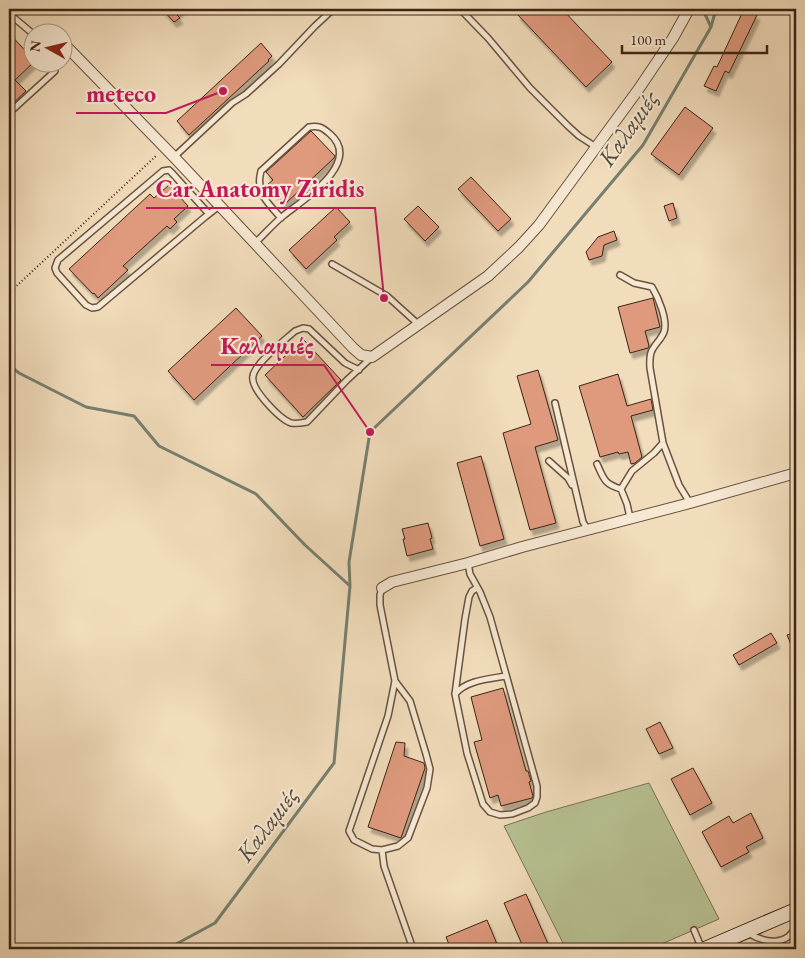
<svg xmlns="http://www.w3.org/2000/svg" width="805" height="958" font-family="'EB Garamond',serif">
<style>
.green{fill:#b8c192;stroke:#7a7254}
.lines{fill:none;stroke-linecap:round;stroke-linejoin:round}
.stream{stroke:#767f6f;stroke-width:3}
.building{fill:#df9a7e;stroke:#3c2415;filter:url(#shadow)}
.lane-casing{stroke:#69523e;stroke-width:8}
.street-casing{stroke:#69523e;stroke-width:12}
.secondary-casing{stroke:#3c2415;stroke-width:16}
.path{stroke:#3c2415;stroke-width:2;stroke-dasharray:1 2.5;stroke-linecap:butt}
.lane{stroke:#f6e8d3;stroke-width:5}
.street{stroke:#f6e8d3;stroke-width:10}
.secondary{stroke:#f6e8d3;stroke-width:14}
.labels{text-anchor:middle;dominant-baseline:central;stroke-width:4.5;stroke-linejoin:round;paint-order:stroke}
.water-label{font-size:24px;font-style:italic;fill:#544a3a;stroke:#f6e8d3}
.leader{fill:none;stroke:#c2185b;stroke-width:2}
.callout-dot{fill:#c2185b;stroke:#f6e8d3;stroke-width:2}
.callout-label{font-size:24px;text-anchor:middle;font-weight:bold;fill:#c2185b;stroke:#f6e8d3;stroke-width:4.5;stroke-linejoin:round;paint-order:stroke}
</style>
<defs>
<filter id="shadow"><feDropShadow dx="3" dy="5.5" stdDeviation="1" flood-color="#0004"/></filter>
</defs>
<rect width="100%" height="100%" fill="#f1dcbb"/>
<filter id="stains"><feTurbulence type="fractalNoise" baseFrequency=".004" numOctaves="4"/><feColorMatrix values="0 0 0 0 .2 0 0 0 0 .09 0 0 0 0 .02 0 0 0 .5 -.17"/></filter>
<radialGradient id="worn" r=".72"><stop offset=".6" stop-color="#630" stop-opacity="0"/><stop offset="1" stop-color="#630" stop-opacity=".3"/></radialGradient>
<path class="green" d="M 649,783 L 719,919 L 650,949 L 566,949 L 504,826 L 546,812 Z"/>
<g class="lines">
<path class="stream" d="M 704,12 L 711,27
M 9,365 L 19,373 L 86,407 L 134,416 L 159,446 L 256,494 L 305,545 L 350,586
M 167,949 L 215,923 L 334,763 L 350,586 L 349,562 L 370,432 L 528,282 L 643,145 L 711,27 L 716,9"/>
</g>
<path class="building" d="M 162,9 L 182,9 L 176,14 L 180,18 L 174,22 Z
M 522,9 L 562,9 L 612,62 L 586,87 L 517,14 Z
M 744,9 L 757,15 L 729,73 L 725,71 L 716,91 L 704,86 L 714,66 L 717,67 Z
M 9,33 L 32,58 L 32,62 L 34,62 L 15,80 L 26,91 L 9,107 Z
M 261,43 L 272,56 L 268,60 L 269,61 L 189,135 L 177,121 Z
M 685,107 L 713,128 L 679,175 L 651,154 Z
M 311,131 L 335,156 L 334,158 L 285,204 L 267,185 L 273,180 L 266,172 Z
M 471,177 L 511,219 L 498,231 L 458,189 Z
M 169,185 L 188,206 L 174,219 L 177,222 L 170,229 L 167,226 L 123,266 L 128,270 L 98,298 L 94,293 L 93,294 L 69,269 L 150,194 L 154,198 Z
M 673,203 L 677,218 L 669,221 L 664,206 Z
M 418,206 L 439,227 L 425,241 L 404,219 Z
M 336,207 L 350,222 L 334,237 L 337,240 L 306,269 L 289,250 Z
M 614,231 L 617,240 L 604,245 L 602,256 L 589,260 L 586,252 L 598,237 Z
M 653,298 L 660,327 L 645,331 L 649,346 L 648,348 L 630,353 L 618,307 Z
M 236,308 L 262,336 L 194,400 L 168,371 Z
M 303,339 L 341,380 L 303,417 L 265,375 Z
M 538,370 L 558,440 L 535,447 L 556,523 L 530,530 L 503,433 L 531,424 L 517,376 Z
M 618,374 L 627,406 L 651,399 L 653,410 L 631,416 L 642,457 L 635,463 L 631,464 L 628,452 L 619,454 L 618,452 L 600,457 L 579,386 Z
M 481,456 L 504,539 L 480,546 L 457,463 Z
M 428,523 L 432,538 L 430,539 L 433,549 L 407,556 L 403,539 L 405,539 L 402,529 Z
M 796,632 L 796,656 L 787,635 Z
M 771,633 L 777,643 L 739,665 L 733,655 Z
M 503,688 L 526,771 L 528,771 L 531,781 L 529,782 L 533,796 L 532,798 L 501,806 L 498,795 L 490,798 L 474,742 L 482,740 L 471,697 Z
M 660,722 L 673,748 L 659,754 L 646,729 Z
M 396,742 L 405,743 L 404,756 L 424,763 L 425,768 L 401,838 L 368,827 Z
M 693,768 L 712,803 L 690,815 L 671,779 Z
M 751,813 L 763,838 L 746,847 L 749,852 L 721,867 L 702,832 L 729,816 L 733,823 Z
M 526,894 L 549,946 L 542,949 L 524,949 L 504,903 Z
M 487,920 L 499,949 L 451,949 L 446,937 Z"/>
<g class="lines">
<defs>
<path id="lane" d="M 460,9 L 488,38 L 530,88 L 568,126 L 579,136 L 596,147
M 13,17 L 32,33
M 9,113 L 55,71 L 55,62
M 174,157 L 232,103 L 246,94 L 279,64 L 315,26 L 329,13 L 335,9
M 209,214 L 172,173 L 169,170 L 163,171 L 58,260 L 55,268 L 57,273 L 86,305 L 92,308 L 98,307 L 205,217 L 219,206
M 255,243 C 265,234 273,224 283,216 C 303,200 363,163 330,134 C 323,128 319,125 309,127 L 261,171 C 255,193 268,203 281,218
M 332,264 L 387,296 L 418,324
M 620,275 L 634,283 L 652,287 C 658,297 668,320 664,332 C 663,335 661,337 660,339 C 651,350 649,353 650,368 L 663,443 L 679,485 L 690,503
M 359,370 L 345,363 L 309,329 L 303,328 L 295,331 C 285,340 255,363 253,376 C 250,389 280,419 291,423 C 296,424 302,423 307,422 L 347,380 L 372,357
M 555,403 L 583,522 L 588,530
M 549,461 L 568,478 L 572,485
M 597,464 C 604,479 604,484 621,489 L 627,504 L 630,518
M 621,489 L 632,471 L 654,453 L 663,443
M 468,563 L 470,574 L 480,592 L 490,617 L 537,786 L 537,797 L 535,803 L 528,808 L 512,814 L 500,815 L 490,812 L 483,804 L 467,753 L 455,694 L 465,619 L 469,597 L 472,591 L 477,588
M 382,588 L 380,595 L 380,605 L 395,681 L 410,701 L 426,754 L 430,769 L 427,788 L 408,838 L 398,846 L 382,850 L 372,849 L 354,840 L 349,831 L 388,716 L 395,681
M 455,694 C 467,680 489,679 506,676
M 382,850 L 384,866 L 413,949
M 694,930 L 702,949
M 748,933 C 765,943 787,947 796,926
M 780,949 L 790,948 L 794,949"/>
<path id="street" d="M 62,47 L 67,47 L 174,157 L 353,348 L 361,355 L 372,357 L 488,276 L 519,247 L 539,225 L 638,90 L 673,38 L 689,9
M 382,588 L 392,582 L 468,563 L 522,547 L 690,503 L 796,473"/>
<path id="secondary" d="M 705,949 L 796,910"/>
</defs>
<use href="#lane" class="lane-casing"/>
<use href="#street" class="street-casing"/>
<use href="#secondary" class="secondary-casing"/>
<path class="path" d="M 9,293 L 157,155"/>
<use href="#lane" class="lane"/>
<use href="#street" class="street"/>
<use href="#secondary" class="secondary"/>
</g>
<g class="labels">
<g class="water-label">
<text transform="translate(628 128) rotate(-55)">Καλαμιές</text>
<text transform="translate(267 824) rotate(-53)">Καλαμιές</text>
</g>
</g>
<path class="leader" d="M223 91L166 113H76M384 298L375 208H146M370 432L324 365H211"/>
<g class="callout-dot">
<circle cx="223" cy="91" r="5"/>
<circle cx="384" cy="298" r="5"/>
<circle cx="370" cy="432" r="5"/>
</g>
<g class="callout-label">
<text x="121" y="102">meteco</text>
<text x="260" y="197">Car Anatomy Ziridis</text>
<text x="267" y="354">Καλαμιές</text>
</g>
<rect width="805" height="958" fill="none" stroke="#f1dcbb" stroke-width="30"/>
<rect x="10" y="10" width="785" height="938" fill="none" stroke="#3c2415" stroke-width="2.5"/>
<rect x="15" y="15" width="775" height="928" fill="none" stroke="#3c2415"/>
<g transform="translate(48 48) rotate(278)"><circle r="24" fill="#f6e8d3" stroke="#ac9a87"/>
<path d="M0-4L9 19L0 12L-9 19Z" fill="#8f2418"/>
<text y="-8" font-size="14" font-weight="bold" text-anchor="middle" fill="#3c2415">N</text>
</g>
<path d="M622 45v8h145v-8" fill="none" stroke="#3c2415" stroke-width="2.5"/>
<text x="630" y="45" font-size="15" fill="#3c2415" stroke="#f6e8d3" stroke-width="4" paint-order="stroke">100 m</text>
<rect width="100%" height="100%" filter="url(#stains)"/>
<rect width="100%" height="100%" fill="url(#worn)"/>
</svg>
